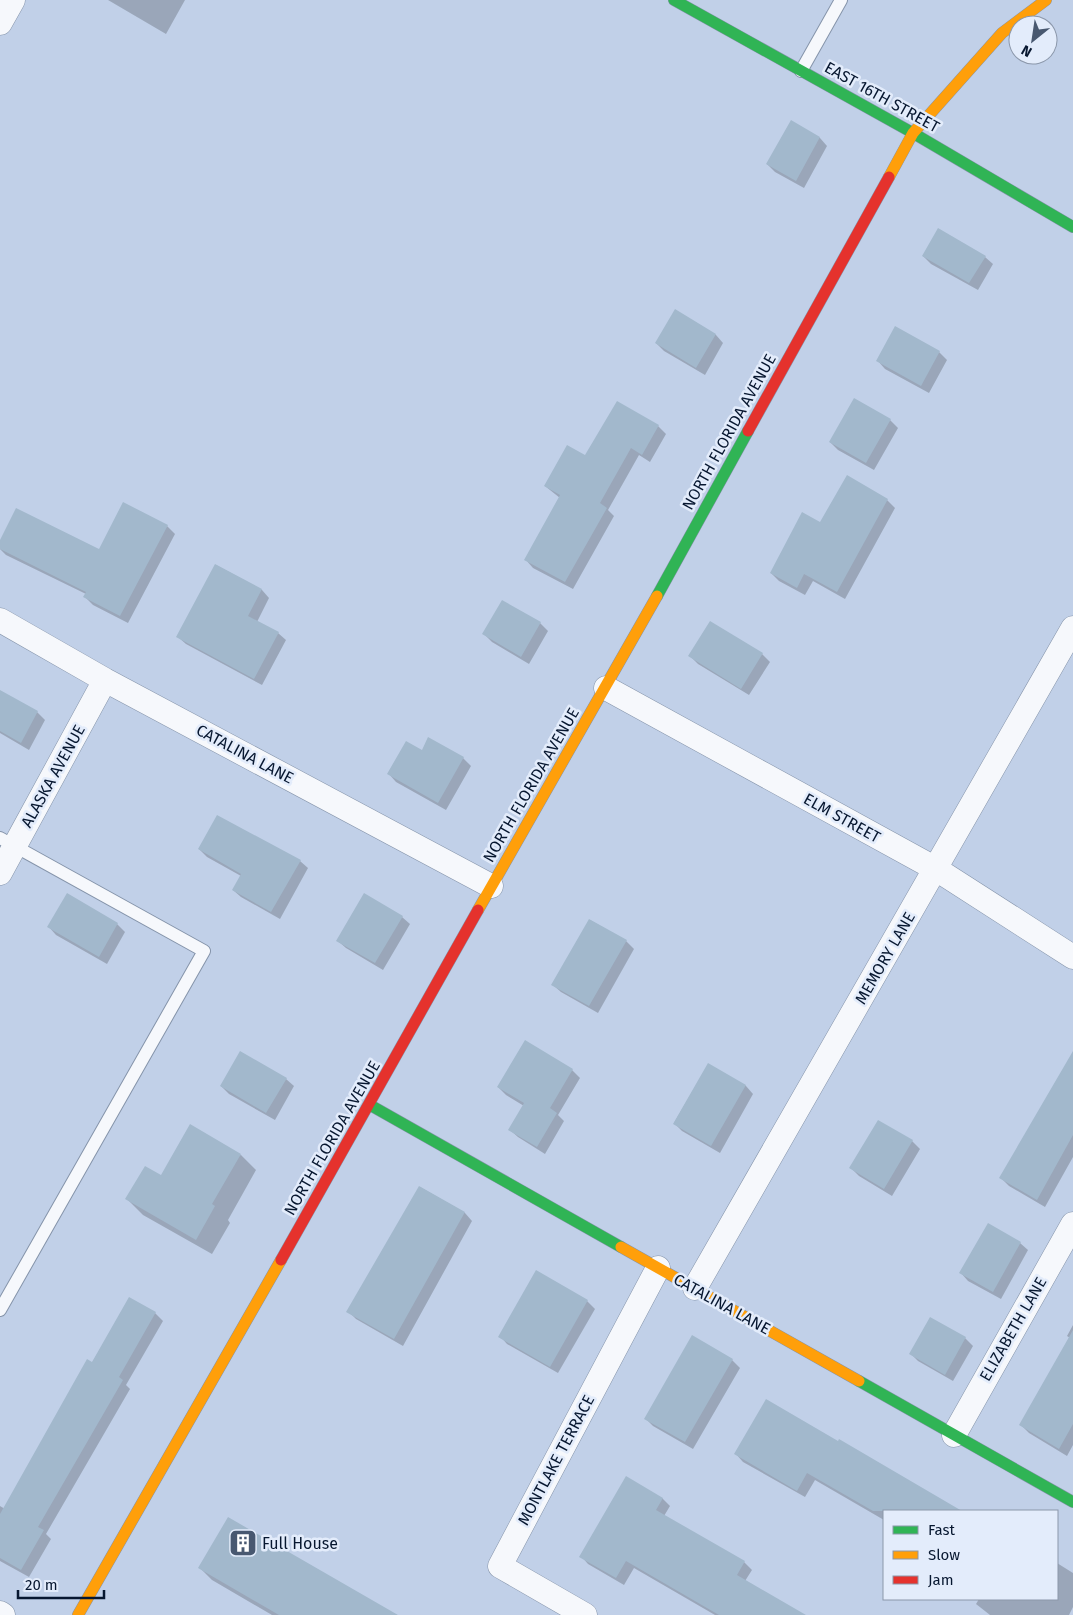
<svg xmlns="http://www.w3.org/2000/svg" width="1073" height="1615" font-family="'Fira Sans',sans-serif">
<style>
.shadow{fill:#0003}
.building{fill:#a2b8cc}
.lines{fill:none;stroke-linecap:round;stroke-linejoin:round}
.lane-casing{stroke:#8594aa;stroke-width:14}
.street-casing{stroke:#8594aa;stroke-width:25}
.fast-casing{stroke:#8594aa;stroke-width:12}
.slow-casing{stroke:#8594aa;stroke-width:12}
.jam-casing{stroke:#8594aa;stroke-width:12}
.lane{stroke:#f6f8fc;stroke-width:12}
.street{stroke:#f6f8fc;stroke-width:24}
.fast{stroke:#30b455;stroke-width:11}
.slow{stroke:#ff9f0a;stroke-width:11}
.jam{stroke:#e5322d;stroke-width:11}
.labels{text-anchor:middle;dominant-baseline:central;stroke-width:5;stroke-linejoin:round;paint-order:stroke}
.street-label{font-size:16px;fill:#071730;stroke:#e3ecfb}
.poi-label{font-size:16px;fill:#071730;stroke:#e3ecfb;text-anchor:start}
</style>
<rect width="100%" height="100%" fill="#c1d0e8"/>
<path class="shadow" d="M 108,0 L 185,0 L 166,34 Z
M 792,122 L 820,138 L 827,146 L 804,188 L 775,172 L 767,164 Z
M 923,256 L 985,257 L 993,264 L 978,290 L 931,264 Z
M 676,311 L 716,335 L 723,343 L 705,375 L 664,351 L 656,343 Z
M 896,328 L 939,352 L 947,360 L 929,393 L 885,369 L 878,361 Z
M 890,420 L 898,428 L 874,470 L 838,450 L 830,442 Z
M 658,426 L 666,434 L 650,462 L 639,455 L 608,510 L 614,516 L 573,589 L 533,568 L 526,560 L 560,498 L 545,486 L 585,457 Z
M 887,500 L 895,508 L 845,599 L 813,581 L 805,595 L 779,581 L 771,573 L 821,523 Z
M 167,526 L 175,534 L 128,623 L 93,605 L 85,597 L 86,594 L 6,555 L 0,549 L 0,543 L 100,550 Z
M 216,565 L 262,590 L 269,598 L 257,622 L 278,633 L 286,640 L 262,685 L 186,644 L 178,637 Z
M 540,623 L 548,631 L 529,664 L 492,642 L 484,634 Z
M 762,654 L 770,662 L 749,695 L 698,664 L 690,656 Z
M 0,691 L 37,712 L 45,720 L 29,750 L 0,733 Z
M 422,751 L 463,758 L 471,766 L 446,810 L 396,782 L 389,774 Z
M 199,849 L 300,861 L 308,868 L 280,919 L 241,897 L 233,890 L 241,876 L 207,857 Z
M 402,917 L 410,924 L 383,970 L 346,948 L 338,941 Z
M 590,920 L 626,941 L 634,949 L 598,1013 L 561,992 L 553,985 Z
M 117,924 L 125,932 L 107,964 L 56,935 L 49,927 Z
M 525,1042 L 572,1070 L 580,1078 L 558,1115 L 564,1121 L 545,1154 L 518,1137 L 510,1130 L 524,1106 L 506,1095 L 498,1087 Z
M 1073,1053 L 1073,1157 L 1045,1207 L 1009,1186 L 1001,1178 Z
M 708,1065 L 746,1086 L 753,1094 L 720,1153 L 682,1131 L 674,1123 Z
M 286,1079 L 294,1086 L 275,1120 L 229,1094 L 221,1086 Z
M 912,1141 L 920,1149 L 892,1196 L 859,1176 L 851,1168 Z
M 241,1155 L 256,1170 L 228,1220 L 230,1223 L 212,1254 L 143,1215 L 127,1199 L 161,1177 Z
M 420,1187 L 465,1213 L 472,1221 L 403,1346 L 356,1319 L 348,1311 Z
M 1020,1243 L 1028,1250 L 1001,1299 L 968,1281 L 961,1273 Z
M 537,1272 L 587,1301 L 595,1309 L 558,1373 L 507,1344 L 500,1336 Z
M 130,1299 L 155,1313 L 163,1321 L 126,1385 L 130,1389 L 46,1534 L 51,1539 L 29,1577 L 0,1561 L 0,1506 L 5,1509 Z
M 1073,1325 L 1073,1445 L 1067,1456 L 1029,1433 L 1021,1425 L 1070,1338 L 1067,1336 Z
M 965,1338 L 973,1346 L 953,1381 L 918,1361 L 910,1353 Z
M 732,1360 L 740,1368 L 693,1449 L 653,1426 L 645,1418 Z
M 766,1401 L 959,1511 L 884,1511 L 884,1520 L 815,1480 L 805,1497 L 743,1462 L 736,1454 Z
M 662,1498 L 670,1506 L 664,1516 L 744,1562 L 752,1570 L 745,1581 L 803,1615 L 715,1615 L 634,1568 L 624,1585 L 588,1564 L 581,1556 Z
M 1057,1563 L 1073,1573 L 1073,1607 L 1069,1615 L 990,1615 L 976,1604 L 979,1599 L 1057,1599 Z
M 200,1568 L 388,1615 L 272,1615 L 212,1580 Z"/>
<path class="building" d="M 791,120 L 820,137 L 796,181 L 766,164 Z
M 938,228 L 986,256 L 969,283 L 922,256 Z
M 675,309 L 716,334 L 696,368 L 655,343 Z
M 895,326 L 940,351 L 921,386 L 876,361 Z
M 854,398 L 891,419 L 866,463 L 829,442 Z
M 617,401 L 659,425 L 642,455 L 631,448 L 600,503 L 607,508 L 565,582 L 524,560 L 560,495 L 544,486 L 567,445 L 585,455 Z
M 847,475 L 888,499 L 837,592 L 804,574 L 797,588 L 770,573 L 802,512 L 820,522 Z
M 123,502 L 168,525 L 120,616 L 83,597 L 86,592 L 0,549 L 0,540 L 16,508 L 99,549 Z
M 215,564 L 262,589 L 248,616 L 279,632 L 254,679 L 176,637 Z
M 502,600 L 541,622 L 521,657 L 482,634 Z
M 710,621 L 763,653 L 741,689 L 688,656 Z
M 0,690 L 38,711 L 21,743 L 0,731 Z
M 428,737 L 464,757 L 438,803 L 387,774 L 406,741 L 422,750 Z
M 217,815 L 301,860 L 271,912 L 232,890 L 241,874 L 198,849 Z
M 67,893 L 118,923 L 99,957 L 47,927 Z
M 364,893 L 403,916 L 375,963 L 336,941 Z
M 589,919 L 627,940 L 589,1006 L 551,985 Z
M 525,1040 L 573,1069 L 550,1108 L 557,1113 L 537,1147 L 508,1130 L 524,1103 L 497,1087 Z
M 240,1051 L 287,1078 L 266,1113 L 220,1086 Z
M 1073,1051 L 1073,1135 L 1037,1200 L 999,1178 Z
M 708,1063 L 746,1085 L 711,1146 L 673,1124 Z
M 878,1120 L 913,1140 L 884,1189 L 849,1168 Z
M 190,1124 L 241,1154 L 212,1204 L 215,1206 L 196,1240 L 125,1199 L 145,1166 L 161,1175 Z
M 419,1186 L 465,1212 L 394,1339 L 346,1312 Z
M 988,1223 L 1021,1242 L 993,1292 L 959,1273 Z
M 536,1270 L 588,1300 L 550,1367 L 498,1337 Z
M 129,1297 L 156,1312 L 119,1377 L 123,1380 L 38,1527 L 44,1530 L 21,1570 L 0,1558 L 0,1514 L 87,1359 L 92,1362 Z
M 930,1317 L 966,1337 L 945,1375 L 909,1354 Z
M 1073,1330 L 1073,1424 L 1059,1449 L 1019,1425 Z
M 692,1335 L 733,1359 L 685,1442 L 644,1419 Z
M 766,1399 L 838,1441 L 839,1439 L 962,1511 L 873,1511 L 807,1473 L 797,1491 L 734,1454 Z
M 626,1476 L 663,1498 L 656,1510 L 745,1561 L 737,1575 L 806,1615 L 719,1615 L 626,1561 L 616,1578 L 579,1557 Z
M 228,1517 L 398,1615 L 279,1615 L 198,1568 Z"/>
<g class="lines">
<defs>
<path id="lane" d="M 801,71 L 841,0
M 0,838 L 204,951 L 0,1310"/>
<path id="street" d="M 0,23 L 13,0
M 0,620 L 105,680 L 491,886
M 606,688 L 936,869 L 1073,957
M 0,873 L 105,680
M 695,1288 L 1073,628
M 954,1435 L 1073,1224
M 0,1613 L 3,1615
M 585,1615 L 500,1566 L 658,1268"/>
<path id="fast" d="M 674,0 L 913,133 L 1073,227
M 657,596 L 748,431
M 370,1105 L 621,1247
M 859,1381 L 1073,1502"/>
<path id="slow" d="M 889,177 L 913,133 L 1002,33 L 1046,0
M 478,910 L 657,596
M 621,1247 L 859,1381
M 78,1615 L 281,1260"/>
<path id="jam" d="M 748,431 L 889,177
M 281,1260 L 478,910"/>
</defs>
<use href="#lane" class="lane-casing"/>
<use href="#street" class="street-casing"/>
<use href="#fast" class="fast-casing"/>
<use href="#slow" class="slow-casing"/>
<use href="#jam" class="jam-casing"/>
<use href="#lane" class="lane"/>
<use href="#street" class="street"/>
<use href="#fast" class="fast"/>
<use href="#slow" class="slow"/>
<use href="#jam" class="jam"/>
</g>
<defs>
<symbol id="building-square" viewBox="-11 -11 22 22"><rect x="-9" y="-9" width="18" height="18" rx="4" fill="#485870" stroke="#e3ecfb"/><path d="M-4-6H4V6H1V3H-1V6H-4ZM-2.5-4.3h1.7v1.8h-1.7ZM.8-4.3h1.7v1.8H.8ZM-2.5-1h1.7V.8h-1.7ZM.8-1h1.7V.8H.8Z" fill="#fff"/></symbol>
</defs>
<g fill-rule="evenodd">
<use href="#building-square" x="227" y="1527" width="32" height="32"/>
</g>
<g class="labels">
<g class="street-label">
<text transform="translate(882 97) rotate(29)">EAST 16TH STREET</text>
<text transform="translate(729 432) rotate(-61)">NORTH FLORIDA AVENUE</text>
<text transform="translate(245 754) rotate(28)">CATALINA LANE</text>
<text transform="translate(53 776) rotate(-61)">ALASKA AVENUE</text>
<text transform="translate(531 785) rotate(-60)">NORTH FLORIDA AVENUE</text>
<text transform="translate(842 818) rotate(29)">ELM STREET</text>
<text transform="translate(885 958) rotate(-60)">MEMORY LANE</text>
<text transform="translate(332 1138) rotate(-60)">NORTH FLORIDA AVENUE</text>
<text transform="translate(722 1304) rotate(29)">CATALINA LANE</text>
<text transform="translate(1013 1329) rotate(-60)">ELIZABETH LANE</text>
<text transform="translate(556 1460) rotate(-62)">MONTLAKE TERRACE</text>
</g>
<g class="poi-label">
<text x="262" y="1543">Full House</text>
</g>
</g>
<rect x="883" y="1510" width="175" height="90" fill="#e3ecfb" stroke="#8b97aa"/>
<rect x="893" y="1526" width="25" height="8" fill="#30b455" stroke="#8b97aa"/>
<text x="928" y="1535" font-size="15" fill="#071730">Fast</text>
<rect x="893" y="1551" width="25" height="8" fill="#ff9f0a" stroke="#8b97aa"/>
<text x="928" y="1560" font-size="15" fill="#071730">Slow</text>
<rect x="893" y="1576" width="25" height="8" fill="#e5322d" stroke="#8b97aa"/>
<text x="928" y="1585" font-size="15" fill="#071730">Jam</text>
<g transform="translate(1033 40) rotate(210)"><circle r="24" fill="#e3ecfb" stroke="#8b97aa"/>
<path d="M0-4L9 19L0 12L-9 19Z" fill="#485870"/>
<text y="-8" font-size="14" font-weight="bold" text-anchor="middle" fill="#071730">N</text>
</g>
<path d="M18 1590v8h86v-8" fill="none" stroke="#071730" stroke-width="2.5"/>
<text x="25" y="1590" font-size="15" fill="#071730" stroke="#e3ecfb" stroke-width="4" paint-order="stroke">20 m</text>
</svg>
